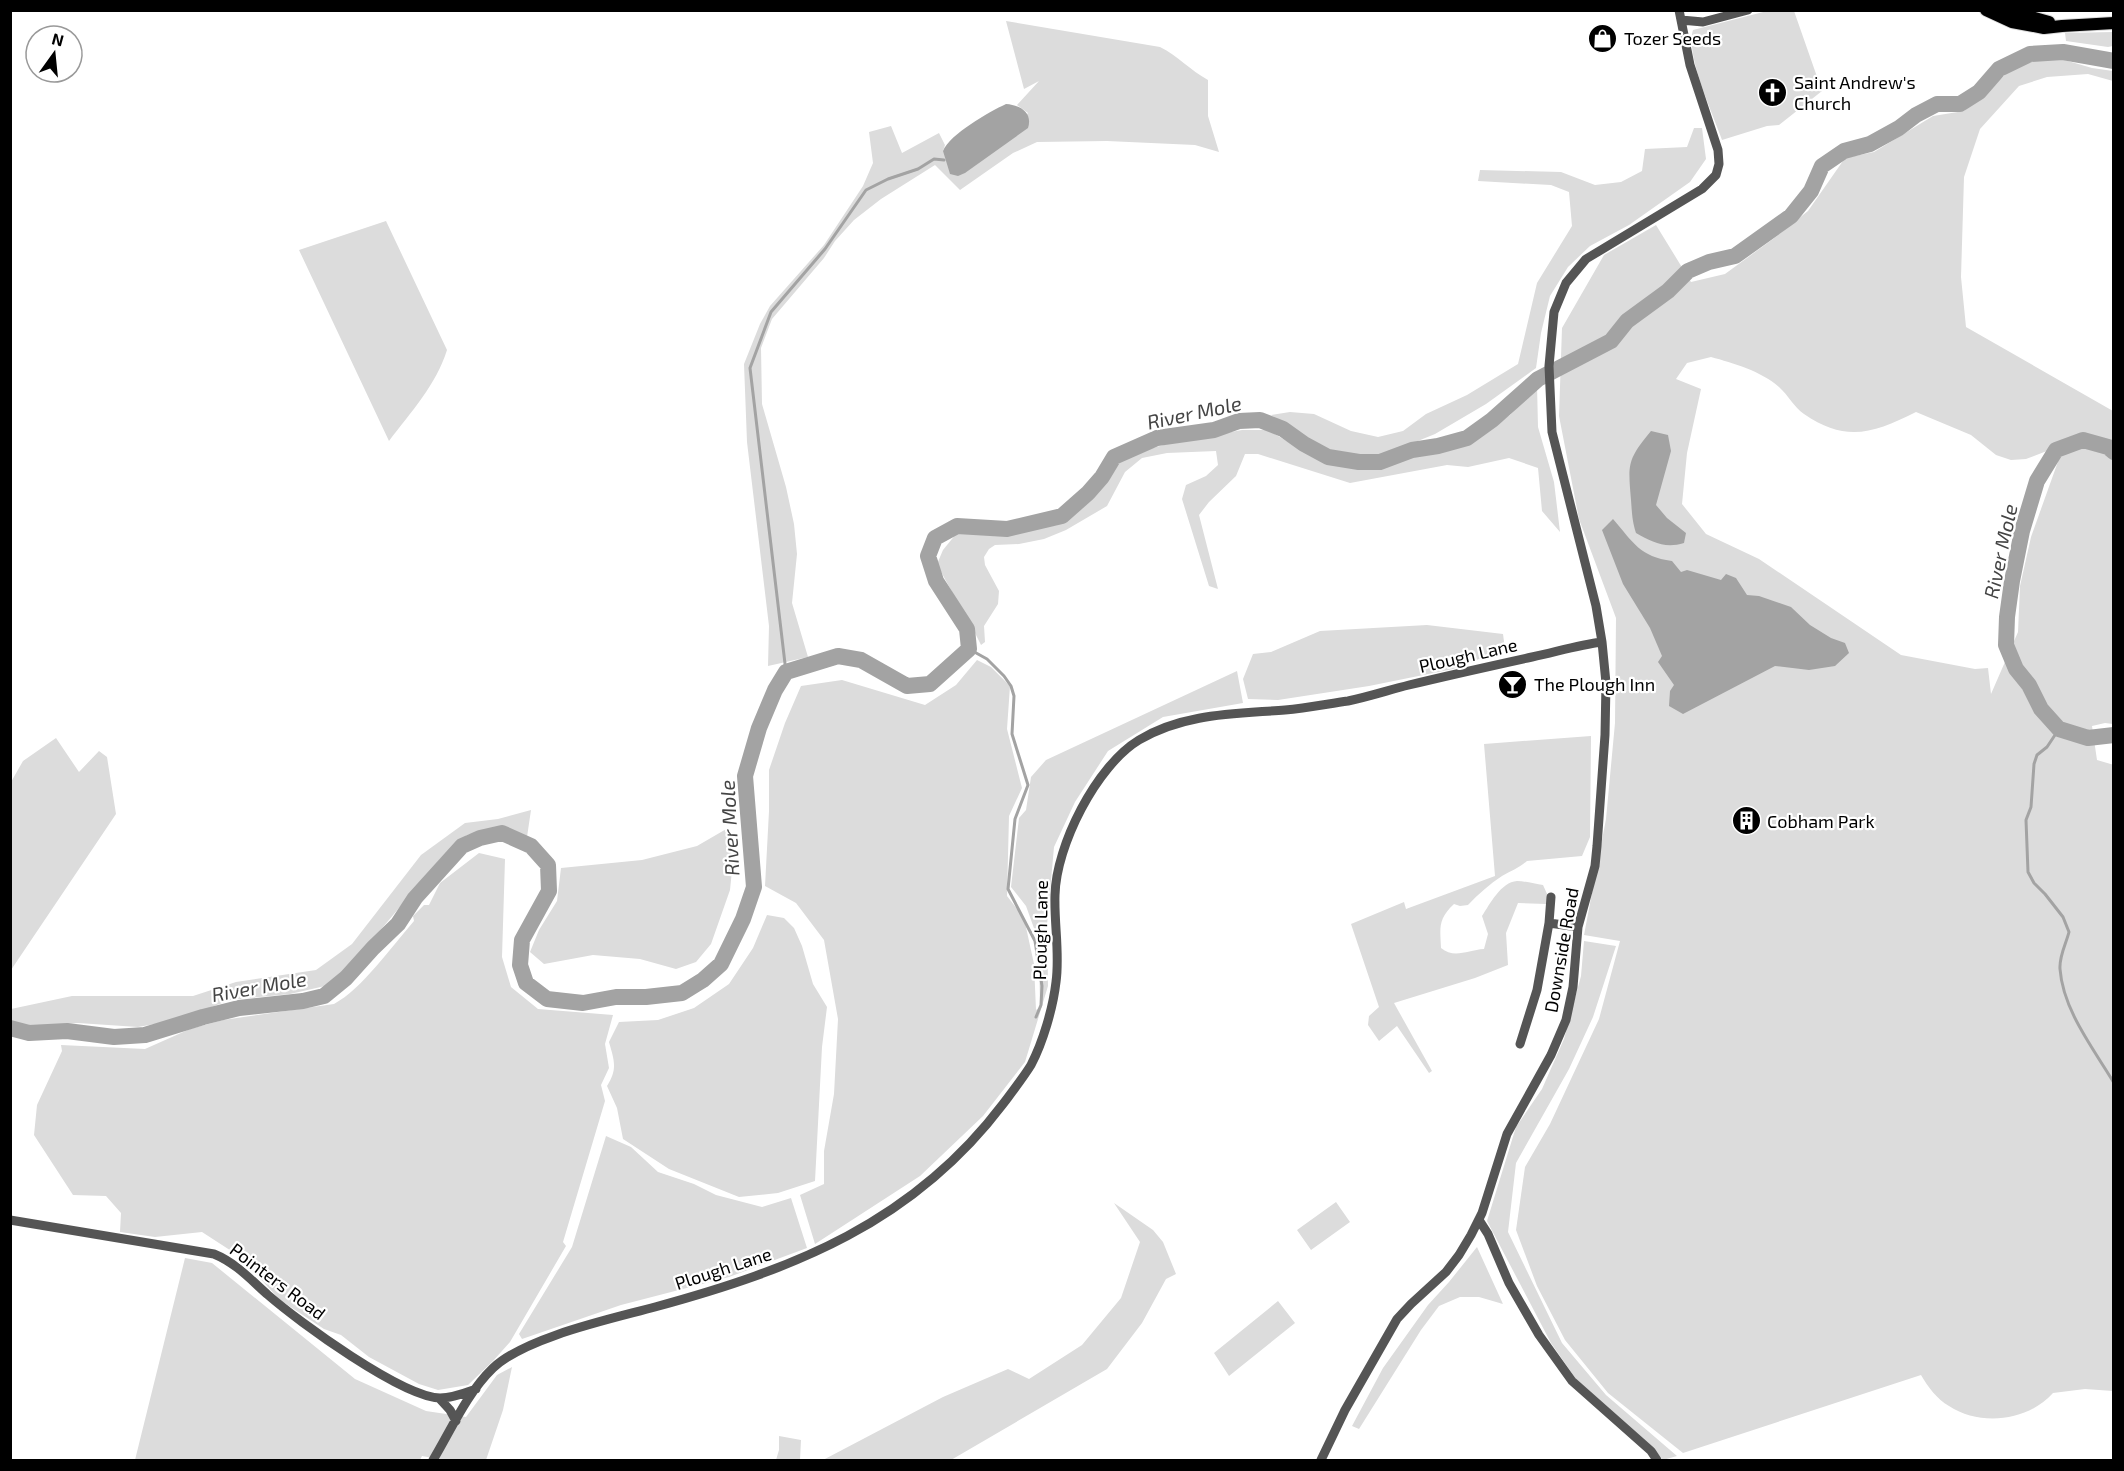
<svg xmlns="http://www.w3.org/2000/svg" width="2124" height="1471" font-family="'Exo 2',sans-serif">
<style>
.green{fill:#dcdcdc;fill-rule:evenodd}
.water{fill:#a3a3a3}
.lines{fill:none;stroke-linecap:round;stroke-linejoin:round}
.stream{stroke:#a3a3a3;stroke-width:3}
.river{stroke:#a3a3a3;stroke-width:16}
.major-casing{stroke:#dbdbdb;stroke-width:14}
.minor{stroke:#555;stroke-width:9}
.major{stroke:#000;stroke-width:12}
.labels{text-anchor:middle;dominant-baseline:central;stroke-width:4.5;stroke-linejoin:round;paint-order:stroke}
.poi-label{font-size:18px;fill:#000;stroke:#fff;text-anchor:start}
.street-label{font-size:18px;fill:#000;stroke:#fff}
.water-label{font-size:20px;font-style:italic;fill:#444;stroke:#fff}
</style>
<rect width="100%" height="100%" fill="#fff"/>
<path class="green" d="M 1771,10 L 1794,11 L 1822,91 L 1779,125 L 1767,126 L 1722,140 C 1713,114 1685,54 1693,30 Z
M 1006,21 L 1160,47 C 1178,56 1190,70 1208,80 L 1208,116 L 1219,152 L 1195,145 L 1107,141 L 1037,142 L 1013,153 L 960,190 L 935,165 L 881,199 L 854,220 L 835,241 L 824,258 L 772,319 L 761,348 L 762,404 L 786,487 L 794,524 L 797,554 L 792,603 L 808,657 L 768,666 L 769,626 L 747,442 L 744,364 L 760,324 L 770,306 L 824,245 L 863,186 L 873,163 L 869,132 L 891,126 L 902,153 L 939,133 L 945,145 L 943,151 L 973,167 L 999,147 L 1028,113 L 1017,105 L 1039,81 L 1024,89 Z
M 2113,32 L 2113,46 L 2108,47 L 2066,41 L 2065,33 Z
M 2061,59 L 2092,68 L 2113,71 L 2113,81 L 2088,74 L 2047,77 L 2019,86 L 1980,129 L 1964,177 L 1961,277 L 1966,327 L 2113,411 L 2113,724 L 2105,723 L 2092,726 L 2097,760 L 2114,765 L 2113,1391 L 2085,1389 L 2053,1393 C 2028,1421 1981,1427 1949,1406 C 1937,1399 1928,1387 1921,1375 L 1683,1453 L 1608,1393 L 1565,1340 L 1537,1286 L 1516,1230 L 1525,1167 L 1550,1124 L 1599,1019 L 1620,941 L 1584,935 L 1606,819 L 1615,723 L 1616,618 L 1579,519 L 1559,416 L 1562,328 L 1604,255 L 1656,225 L 1691,282 L 1725,274 L 1773,239 L 1808,211 L 1845,158 L 1874,152 L 1933,116 L 1964,111 L 2014,67 L 2038,60 ZM 1711,357 C 1733,363 1761,371 1779,387 C 1788,395 1794,407 1804,414 C 1846,443 1874,433 1916,412 L 1971,435 L 1996,455 L 2011,460 L 2026,459 L 2052,449 L 2060,456 L 2031,537 L 2020,586 L 2018,632 L 1991,694 L 1988,668 L 1975,669 L 1901,655 L 1759,559 L 1706,534 L 1682,504 L 1687,453 L 1701,389 L 1676,379 L 1687,363 Z
M 1694,128 L 1702,128 L 1706,159 L 1690,182 L 1629,225 L 1590,246 L 1568,267 L 1550,296 L 1541,333 L 1536,368 L 1486,404 L 1435,434 L 1376,458 L 1348,458 L 1327,452 L 1271,415 L 1290,412 L 1314,414 L 1351,431 L 1378,437 L 1403,431 L 1426,414 L 1467,395 L 1518,364 L 1537,283 L 1572,226 L 1569,192 L 1551,185 L 1478,181 L 1480,170 L 1561,172 L 1595,185 L 1621,182 L 1642,171 L 1645,149 L 1687,147 Z
M 386,221 L 447,350 C 436,385 411,412 389,441 L 299,250 Z
M 1537,385 L 1538,427 L 1554,482 L 1560,532 L 1542,511 L 1538,468 L 1509,458 L 1468,467 L 1447,465 L 1350,483 L 1258,454 L 1245,454 L 1236,476 L 1209,502 L 1199,515 L 1218,589 L 1209,586 L 1182,499 L 1186,485 L 1206,476 L 1218,465 L 1216,451 L 1167,453 L 1142,458 L 1125,472 L 1107,506 L 1066,530 L 1044,539 L 1019,544 L 995,545 L 989,549 L 984,557 L 985,565 L 999,591 L 998,604 L 984,626 L 985,642 L 981,645 C 968,617 951,592 937,564 L 943,550 L 956,534 L 1058,525 L 1089,499 L 1116,462 L 1138,452 L 1171,443 L 1242,430 L 1268,430 L 1314,457 L 1347,465 L 1380,468 L 1410,456 L 1473,441 L 1510,415 Z
M 1427,625 L 1503,634 L 1505,649 L 1453,669 L 1369,686 L 1278,700 L 1248,699 L 1243,679 L 1253,654 L 1271,652 L 1320,631 Z
M 977,660 L 991,667 L 1010,686 L 1007,729 L 1022,788 L 1009,816 L 1007,896 L 1024,918 L 1034,964 L 1036,1010 L 1040,1007 L 1039,951 L 1035,931 L 1026,906 L 1011,887 L 1019,818 L 1026,810 L 1031,777 L 1046,760 L 1237,671 L 1243,703 L 1163,717 L 1108,751 L 1075,802 L 1054,847 L 1047,925 L 1048,986 L 1025,1062 L 983,1116 L 920,1176 L 815,1244 L 800,1195 L 824,1184 L 824,1151 L 834,1094 L 838,1019 L 824,940 L 796,903 L 765,886 L 769,811 L 769,770 L 785,723 L 801,686 L 842,680 L 925,705 L 956,685 Z
M 1591,736 L 1590,837 L 1582,856 L 1527,861 C 1519,868 1511,871 1502,876 C 1490,884 1478,894 1468,905 L 1460,906 L 1454,904 C 1438,919 1440,927 1441,948 C 1454,959 1468,950 1484,949 L 1488,934 L 1482,916 C 1490,904 1501,882 1517,881 C 1525,881 1535,884 1543,885 L 1548,896 L 1546,904 L 1518,903 L 1506,933 L 1508,965 L 1475,978 L 1394,1003 L 1432,1071 L 1429,1073 L 1397,1026 L 1379,1041 L 1368,1025 L 1369,1016 L 1379,1007 L 1351,924 L 1404,902 L 1406,909 L 1495,876 L 1484,744 Z
M 56,738 L 79,772 L 99,751 L 107,757 L 116,814 L 11,970 L 11,782 L 23,761 Z
M 531,810 L 527,837 L 505,827 L 467,835 L 440,859 L 347,970 L 325,986 L 290,994 L 230,1000 L 177,1020 L 138,1027 L 78,1023 L 31,1026 L 11,1021 L 11,1009 L 72,996 L 193,996 L 236,982 L 316,970 L 352,944 L 421,855 L 465,823 L 498,819 Z
M 728,828 L 734,850 L 730,890 L 711,944 L 696,962 L 676,969 L 640,959 L 593,955 L 544,964 L 530,952 L 539,930 L 557,901 L 561,868 L 642,860 L 697,846 Z
M 479,853 L 505,859 L 502,957 L 511,987 L 538,1009 L 613,1015 L 605,1044 L 609,1068 L 601,1085 L 605,1101 L 563,1242 L 566,1246 L 510,1342 L 493,1361 L 468,1385 L 438,1390 L 419,1384 L 369,1357 L 341,1335 L 324,1329 L 280,1300 L 239,1256 L 202,1232 L 155,1237 L 120,1232 L 121,1213 L 106,1196 L 73,1195 L 34,1135 L 37,1105 L 62,1051 L 61,1045 L 145,1049 L 190,1029 L 223,1020 L 334,1004 C 362,989 392,946 414,921 L 413,916 L 424,905 L 429,905 L 440,883 Z
M 767,915 L 784,918 L 794,928 L 802,946 L 813,984 L 827,1007 L 822,1047 L 815,1181 L 778,1193 L 739,1197 L 669,1169 L 623,1139 L 617,1108 L 607,1086 C 618,1069 614,1060 609,1042 L 619,1022 L 658,1020 L 694,1008 L 729,984 L 753,948 Z
M 1584,941 L 1616,946 L 1593,1017 L 1569,1069 L 1516,1163 L 1508,1232 L 1562,1343 L 1606,1395 L 1677,1456 L 1663,1460 L 1656,1451 L 1576,1379 L 1551,1343 L 1487,1221 L 1516,1127 L 1542,1089 L 1564,1039 L 1581,976 Z
M 606,1136 L 631,1147 L 658,1172 L 694,1184 L 716,1195 L 762,1207 L 791,1198 L 807,1248 L 729,1277 L 621,1305 L 522,1339 L 519,1334 L 572,1247 Z
M 1336,1202 L 1350,1222 L 1311,1250 L 1297,1230 Z
M 1114,1203 L 1153,1230 L 1163,1242 L 1176,1274 L 1166,1279 L 1142,1323 L 1107,1369 L 951,1460 L 823,1460 L 943,1397 L 1008,1369 L 1029,1379 L 1082,1345 L 1121,1298 L 1140,1242 Z
M 1477,1247 L 1503,1304 L 1479,1297 L 1460,1297 L 1439,1306 L 1421,1330 L 1359,1429 L 1352,1426 L 1383,1368 L 1428,1305 L 1449,1282 Z
M 185,1258 L 212,1263 L 355,1379 L 426,1411 L 466,1417 L 497,1375 L 512,1367 L 503,1410 L 486,1460 L 444,1460 L 422,1456 L 420,1460 L 135,1460 Z
M 1278,1301 L 1295,1323 L 1229,1376 L 1214,1353 Z
M 779,1436 L 801,1440 L 800,1460 L 776,1460 L 779,1450 Z"/>
<path class="water" d="M 1006,104 C 1020,105 1033,112 1028,128 L 965,173 L 958,176 L 950,174 L 943,151 C 950,134 989,112 1006,104 Z
M 1651,431 L 1668,435 L 1671,451 L 1656,505 L 1667,518 L 1686,533 L 1684,543 C 1665,549 1652,542 1636,533 C 1632,520 1632,513 1631,500 C 1628,464 1627,460 1651,431 Z
M 1613,519 C 1633,542 1640,557 1672,561 L 1681,572 L 1687,570 L 1721,580 L 1726,574 L 1736,578 L 1747,595 L 1759,596 L 1791,607 L 1810,625 L 1831,638 L 1845,643 L 1849,653 L 1835,666 L 1809,670 L 1775,666 L 1683,714 L 1669,706 L 1670,691 L 1674,685 L 1658,662 L 1662,656 L 1650,628 L 1623,584 L 1602,530 Z"/>
<g class="lines">
<path class="stream" d="M 969,649 L 987,659 L 1004,676 L 1011,686 L 1014,696 L 1012,734 L 1028,785 L 1015,819 L 1008,889 L 1035,941 L 1042,986 L 1041,1005 L 1036,1017
M 786,672 L 750,368 L 771,312 L 825,249 L 866,190 L 888,179 L 918,169 L 934,159 L 944,160
M 2059,729 L 2047,747 L 2037,755 L 2034,764 L 2031,807 L 2026,820 L 2028,872 L 2034,883 L 2045,894 L 2063,917 L 2069,932 C 2066,944 2059,956 2060,969 C 2063,1010 2093,1048 2114,1083"/>
<path class="river" d="M 2114,452 L 2108,447 L 2083,440 L 2056,450 L 2037,481 L 2022,531 L 2012,581 L 2007,617 L 2006,645 L 2016,669 L 2029,685 L 2041,709 L 2059,729 L 2088,738 L 2114,735
M 10,1028 L 29,1033 L 67,1031 L 114,1037 L 145,1035 L 203,1017 L 239,1008 L 303,1001 L 324,996 L 346,978 L 373,948 L 398,924 L 415,898 L 462,846 L 480,838 L 502,833 L 531,846 L 548,865 L 549,891 L 522,940 L 520,965 L 526,983 L 547,999 L 583,1003 L 616,997 L 646,997 L 682,993 L 703,980 L 721,964 L 743,919 L 754,887 L 745,776 L 759,728 L 775,690 L 786,672 L 838,656 L 861,660 L 907,686 L 930,684 L 969,649 L 967,629 L 936,581 L 928,556 L 935,538 L 957,526 L 1007,529 L 1062,516 L 1088,493 L 1102,477 L 1114,457 L 1157,438 L 1214,430 L 1239,421 L 1260,420 L 1283,429 L 1304,444 L 1328,457 L 1359,462 L 1380,462 L 1412,450 L 1438,446 L 1467,438 L 1492,420 L 1538,379 L 1611,341 L 1627,321 L 1668,291 L 1688,271 L 1709,262 L 1735,256 L 1791,216 L 1811,191 L 1822,166 L 1844,151 L 1870,144 L 1899,128 L 1916,115 L 1937,104 L 1960,104 L 1979,92 L 1999,69 L 2030,54 L 2063,52 L 2114,61"/>
<defs>
<path id="major" d="M 1986,10 L 2012,22 L 2044,28 L 2062,26 L 2114,23
M 2007,10 L 2049,22"/>
</defs>
<use href="#major" class="major-casing"/>
<path class="minor" d="M 1681,20 L 1703,22 L 1748,10
M 1551,897 L 1549,923 L 1578,927
M 1520,1044 L 1537,990 L 1549,923
M 10,1220 L 214,1254 C 236,1263 251,1280 268,1295 C 299,1322 402,1397 440,1398 C 452,1398 465,1393 476,1389
M 1479,1220 L 1488,1234 L 1509,1283 L 1539,1335 L 1572,1381 L 1651,1451 L 1657,1460
M 439,1398 L 450,1410 L 456,1421
M 433,1460 C 451,1430 467,1393 493,1368 C 526,1337 611,1319 655,1307 C 794,1269 913,1223 1003,1104 C 1012,1092 1023,1078 1031,1065 C 1043,1042 1053,1008 1056,982 C 1060,954 1054,924 1055,895 C 1056,846 1096,766 1139,740 C 1184,713 1235,714 1285,710 C 1306,708 1327,704 1348,701 C 1368,697 1389,690 1409,685 C 1450,675 1491,666 1532,657 C 1556,652 1578,645 1602,642
M 1321,1460 L 1345,1410 L 1397,1319 L 1411,1304 L 1446,1272 L 1459,1255 L 1471,1235 L 1482,1213 L 1507,1134 L 1551,1055 L 1566,1020 L 1573,987 L 1578,927 L 1595,866 L 1597,846 L 1605,735 L 1606,683 L 1602,642 L 1596,606 L 1552,432 L 1549,366 L 1554,312 L 1566,283 L 1586,259 L 1702,189 L 1716,175 L 1719,164 L 1718,150 L 1690,65 L 1679,10"/>
<use href="#major" class="major"/>
</g>
<defs>
<symbol id="shop-disc" viewBox="-11 -11 22 22"><circle r="9.5" fill="#000" stroke="#fff"/><path d="M-5-2.5h2.3a2.7 3.5 0 0 1 5.4 0H5L5.5 6h-11ZM-1.5-2.5h3a1.5 2.3 0 0 0-3 0Z" fill="#fff"/></symbol>
<symbol id="church-disc" viewBox="-11 -11 22 22"><circle r="9.5" fill="#000" stroke="#fff"/><path d="M-1.2-6h2.4v3.5h3.3v2.4h-3.3V6h-2.4V-.1h-3.3v-2.4h3.3Z" fill="#fff"/></symbol>
<symbol id="bar-disc" viewBox="-11 -11 22 22"><circle r="9.5" fill="#000" stroke="#fff"/><path d="M-6-5H6L.8 .8V4.5H3.5V6h-7V4.5H-.8V.8Z" fill="#fff"/></symbol>
<symbol id="building-disc" viewBox="-11 -11 22 22"><circle r="9.5" fill="#000" stroke="#fff"/><path d="M-4-6H4V6H1V3H-1V6H-4ZM-2.5-4.3h1.7v1.8h-1.7ZM.8-4.3h1.7v1.8H.8ZM-2.5-1h1.7V.8h-1.7ZM.8-1h1.7V.8H.8Z" fill="#fff"/></symbol>
</defs>
<g fill-rule="evenodd">
<use href="#shop-disc" x="1586" y="22" width="33" height="33"/>
<use href="#church-disc" x="1756" y="76" width="33" height="33"/>
<use href="#bar-disc" x="1496" y="668" width="33" height="33"/>
<use href="#building-disc" x="1730" y="804" width="33" height="33"/>
</g>
<g class="labels">
<g class="poi-label">
<text x="1624" y="38">Tozer Seeds</text>
<text x="1794" y="82">Saint Andrew's<tspan x="1794" dy="21">Church</tspan></text>
<text x="1534" y="684">The Plough Inn</text>
<text x="1767" y="821">Cobham Park</text>
</g>
<g class="street-label">
<text transform="translate(1468 655) rotate(-13)">Plough Lane</text>
<text transform="translate(1040 930) rotate(-89)">Plough Lane</text>
<text transform="translate(1561 950) rotate(-80)">Downside Road</text>
<text transform="translate(723 1268) rotate(-18)">Plough Lane</text>
<text transform="translate(278 1281) rotate(37)">Pointers Road</text>
</g>
<g class="water-label">
<text transform="translate(1194 412) rotate(-12)">River Mole</text>
<text transform="translate(2000 551) rotate(-78)">River Mole</text>
<text transform="translate(729 828) rotate(-93)">River Mole</text>
<text transform="translate(259 986) rotate(-10)">River Mole</text>
</g>
</g>
<rect width="2124" height="1471" fill="none" stroke="#000000" stroke-width="24"/>
<g transform="translate(54 54) rotate(15)"><circle r="28" fill="#ffffff" stroke="#999999" stroke-width="1.5"/>
<path d="M0-4.5L10 22L0 15L-10 22Z" fill="#000000"/>
<text y="-9" font-size="16" font-weight="bold" text-anchor="middle" fill="#000000">N</text>
</g>
</svg>
